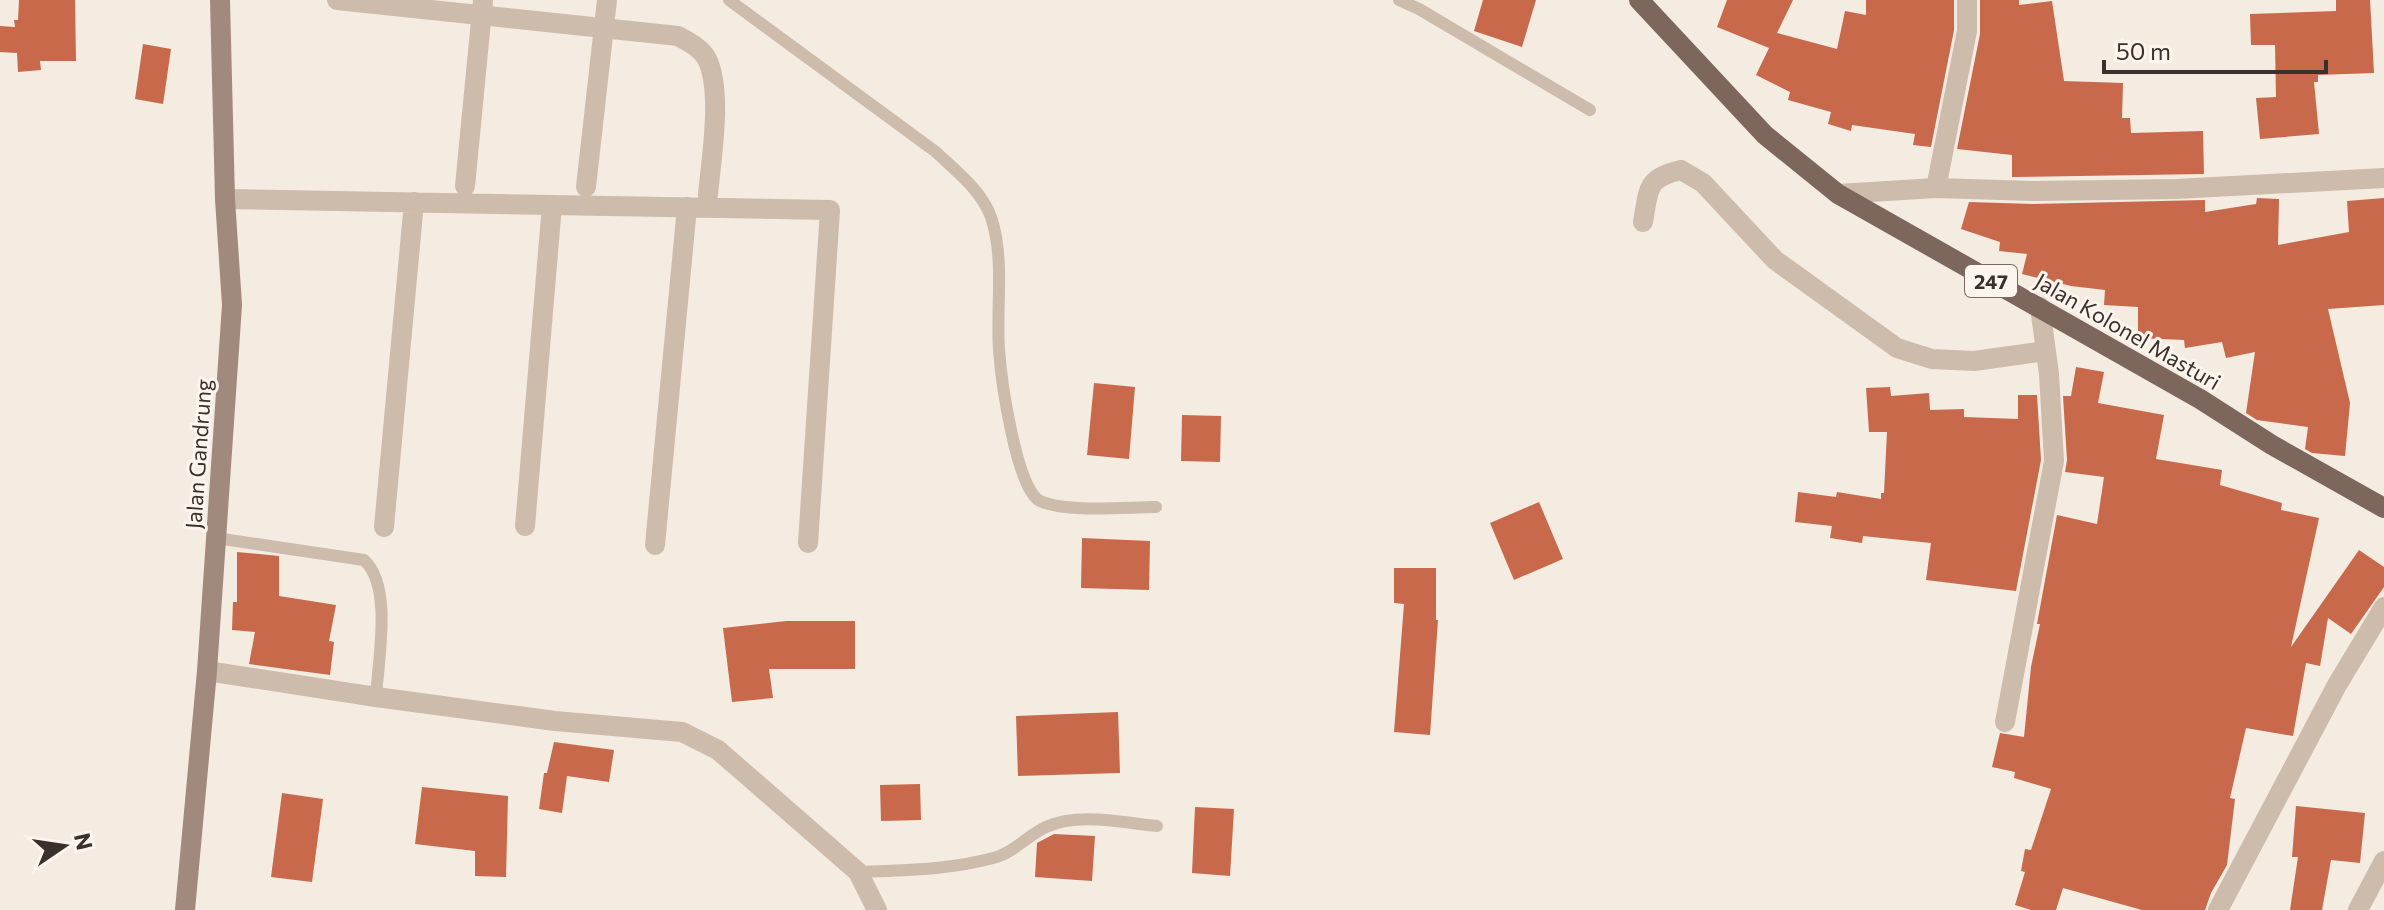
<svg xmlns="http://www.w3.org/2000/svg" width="2384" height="910" font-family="Commissioner,sans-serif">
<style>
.building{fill:#c8694b}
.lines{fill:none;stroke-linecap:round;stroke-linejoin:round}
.lane{stroke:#cdbbac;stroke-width:12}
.street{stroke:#cdbbac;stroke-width:20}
.secondary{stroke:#a18a7d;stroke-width:20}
.primary{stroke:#7d675c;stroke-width:20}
.labels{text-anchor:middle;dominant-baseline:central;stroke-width:6;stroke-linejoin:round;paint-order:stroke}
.shield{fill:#fbf5ee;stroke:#756b66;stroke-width:2}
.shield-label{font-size:20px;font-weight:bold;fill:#3b302b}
.street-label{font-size:22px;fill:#3b302b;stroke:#fbf5ee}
</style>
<rect width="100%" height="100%" fill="#f4ebe1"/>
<path class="building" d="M 19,0 L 75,0 L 76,61 L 40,61 L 41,70 L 18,72 L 17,53 L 0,52 L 0,26 L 15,27 L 14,20 L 18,20 Z
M 1483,0 L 1536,0 L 1522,47 L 1474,31 Z
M 1727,0 L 1793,0 L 1777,33 L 1837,49 L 1845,11 L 1866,15 L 1866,0 L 1954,0 L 1954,30 L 1931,147 L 1913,145 L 1915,134 L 1852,125 L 1851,131 L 1828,124 L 1831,112 L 1788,100 L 1790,92 L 1756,75 L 1769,48 L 1717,27 Z
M 1980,0 L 2019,0 L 2019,5 L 2052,1 L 2064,81 L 2123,83 L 2122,118 L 2130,118 L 2131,133 L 2203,131 L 2204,174 L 2012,177 L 2012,155 L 1957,149 L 1980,34 Z
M 2336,0 L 2370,0 L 2374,73 L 2318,75 L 2318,82 L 2314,82 L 2319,134 L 2260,139 L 2256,98 L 2276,97 L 2275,45 L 2251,45 L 2250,14 L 2336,11 Z
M 143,44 L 171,49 L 163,104 L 135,99 Z
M 2257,198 L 2279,199 L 2278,245 L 2349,232 L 2347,201 L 2384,198 L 2384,305 L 2328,309 L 2350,403 L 2345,456 L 2312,453 L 2305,449 L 2308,427 L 2257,420 L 2246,413 L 2255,352 L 2226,358 L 2222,342 L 2185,348 L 2184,340 L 2138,338 L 2138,307 L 2104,305 L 2105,290 L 2071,286 L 2022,274 L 2027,254 L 1999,251 L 2000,242 L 1961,229 L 1969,202 L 2033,204 L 2205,200 L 2205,212 L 2256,204 Z
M 2076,367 L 2104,372 L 2098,403 L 2164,415 L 2156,459 L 2222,470 L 2220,485 L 2282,503 L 2281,510 L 2319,518 L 2291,647 L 2359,550 L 2384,567 L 2384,587 L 2351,634 L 2328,618 L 2320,666 L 2306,663 L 2293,736 L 2246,728 L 2230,798 L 2235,799 L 2227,865 L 2211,893 L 2205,910 L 2142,910 L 2063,888 L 2056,910 L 2031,910 L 2015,905 L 2025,872 L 2021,871 L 2025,849 L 2031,850 L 2051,789 L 2014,778 L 2015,772 L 1992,767 L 2000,733 L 2024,737 L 2031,667 L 2040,624 L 2037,624 L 2057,515 L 2097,524 L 2104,477 L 2065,472 L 2067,460 L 2063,396 L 2071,396 Z
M 1094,383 L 1135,387 L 1129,459 L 1087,455 Z
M 1890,387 L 1891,396 L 1929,393 L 1930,410 L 1964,409 L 1964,417 L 2018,419 L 2018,395 L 2037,395 L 2041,460 L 2016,591 L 1926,580 L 1931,543 L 1863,536 L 1862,543 L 1830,538 L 1832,526 L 1795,522 L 1798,492 L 1836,497 L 1837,492 L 1881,499 L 1881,493 L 1884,493 L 1887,432 L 1869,432 L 1866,388 Z
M 1182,415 L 1221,416 L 1220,462 L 1181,461 Z
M 1539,502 L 1563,559 L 1514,580 L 1490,523 Z
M 1082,538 L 1150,541 L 1149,590 L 1081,588 Z
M 237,552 L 279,556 L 279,596 L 336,605 L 329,641 L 334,642 L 330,675 L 249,664 L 255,632 L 232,630 L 233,602 L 237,602 Z
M 1394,568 L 1436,568 L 1436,620 L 1438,620 L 1430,735 L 1394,732 L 1404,604 L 1394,603 Z
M 786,621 L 855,621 L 855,669 L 769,669 L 773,698 L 732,702 L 723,628 Z
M 1118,712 L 1120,773 L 1018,776 L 1016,716 Z
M 554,742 L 614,750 L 609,782 L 567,776 L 562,813 L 539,809 L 544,773 L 547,773 Z
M 920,784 L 921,820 L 881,821 L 880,785 Z
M 422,787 L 508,796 L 506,877 L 475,876 L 475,851 L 415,844 Z
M 282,793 L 323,799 L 312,882 L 271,877 Z
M 2296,806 L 2365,813 L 2360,863 L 2331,860 L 2322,910 L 2290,910 L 2298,857 L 2292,857 Z
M 1195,807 L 1234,809 L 1230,876 L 1192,873 Z
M 1054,834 L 1095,836 L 1092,881 L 1035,877 L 1037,843 Z"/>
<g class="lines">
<path class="lane" d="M 729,0 L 936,152 C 956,171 981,190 991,217 C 1005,259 996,306 999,350 C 1001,378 1016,489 1040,501 C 1066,513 1126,507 1156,507
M 1399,0 L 1419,9 L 1590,110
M 216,538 L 364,560 C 393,586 378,661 376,697
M 858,872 C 904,870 949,870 993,858 C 1012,854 1028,835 1046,827 C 1079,812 1123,823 1157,826"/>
<path class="street" d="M 337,0 L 678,36 C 689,42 701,48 707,59 C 723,92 711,159 708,195
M 465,186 L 483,0
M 586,187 L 607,0
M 1936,188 L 1967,31 L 1967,0
M 1838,194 L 1936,188 L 2033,191 L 2176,189 L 2384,178
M 225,199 L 830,210 L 808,543
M 1643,222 C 1649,190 1645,178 1681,170 L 1703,183 L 1775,260 L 1897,348 L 1932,359 L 1974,361 L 2046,351
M 525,526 L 552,205
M 384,527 L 414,202
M 655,545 L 687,207
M 207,671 L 376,697 L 555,721 L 682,732 L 718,750 L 858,872 L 877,910
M 2005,722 L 2054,461 L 2049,374 L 2040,307
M 2218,910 L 2337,685 L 2384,607
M 2358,910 L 2384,861"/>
<path class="secondary" d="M 185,910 L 207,671 L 232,305 L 225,199 L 220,0"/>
<path class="primary" d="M 1639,0 L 1765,135 L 1838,194 L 2200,399 L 2272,445 L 2384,508"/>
</g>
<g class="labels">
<rect class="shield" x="1965" y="265" width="52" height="32" rx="6"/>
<g class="shield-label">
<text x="1991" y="281">247</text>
</g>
<g class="street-label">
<text transform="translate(2128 331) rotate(30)">Jalan Kolonel Masturi</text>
<text transform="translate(198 454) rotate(-86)">Jalan Gandrung</text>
</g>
</g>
<g transform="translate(64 846) rotate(77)" stroke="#fbf5ee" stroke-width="6" paint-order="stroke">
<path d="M0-6L14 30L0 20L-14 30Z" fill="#3b302b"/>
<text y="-12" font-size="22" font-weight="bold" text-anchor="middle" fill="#3b302b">N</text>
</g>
<path d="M2104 60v12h222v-12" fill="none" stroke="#3b302b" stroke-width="4"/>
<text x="2116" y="60" font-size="24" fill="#3b302b" stroke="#fbf5ee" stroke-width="6" paint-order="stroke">50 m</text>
</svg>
